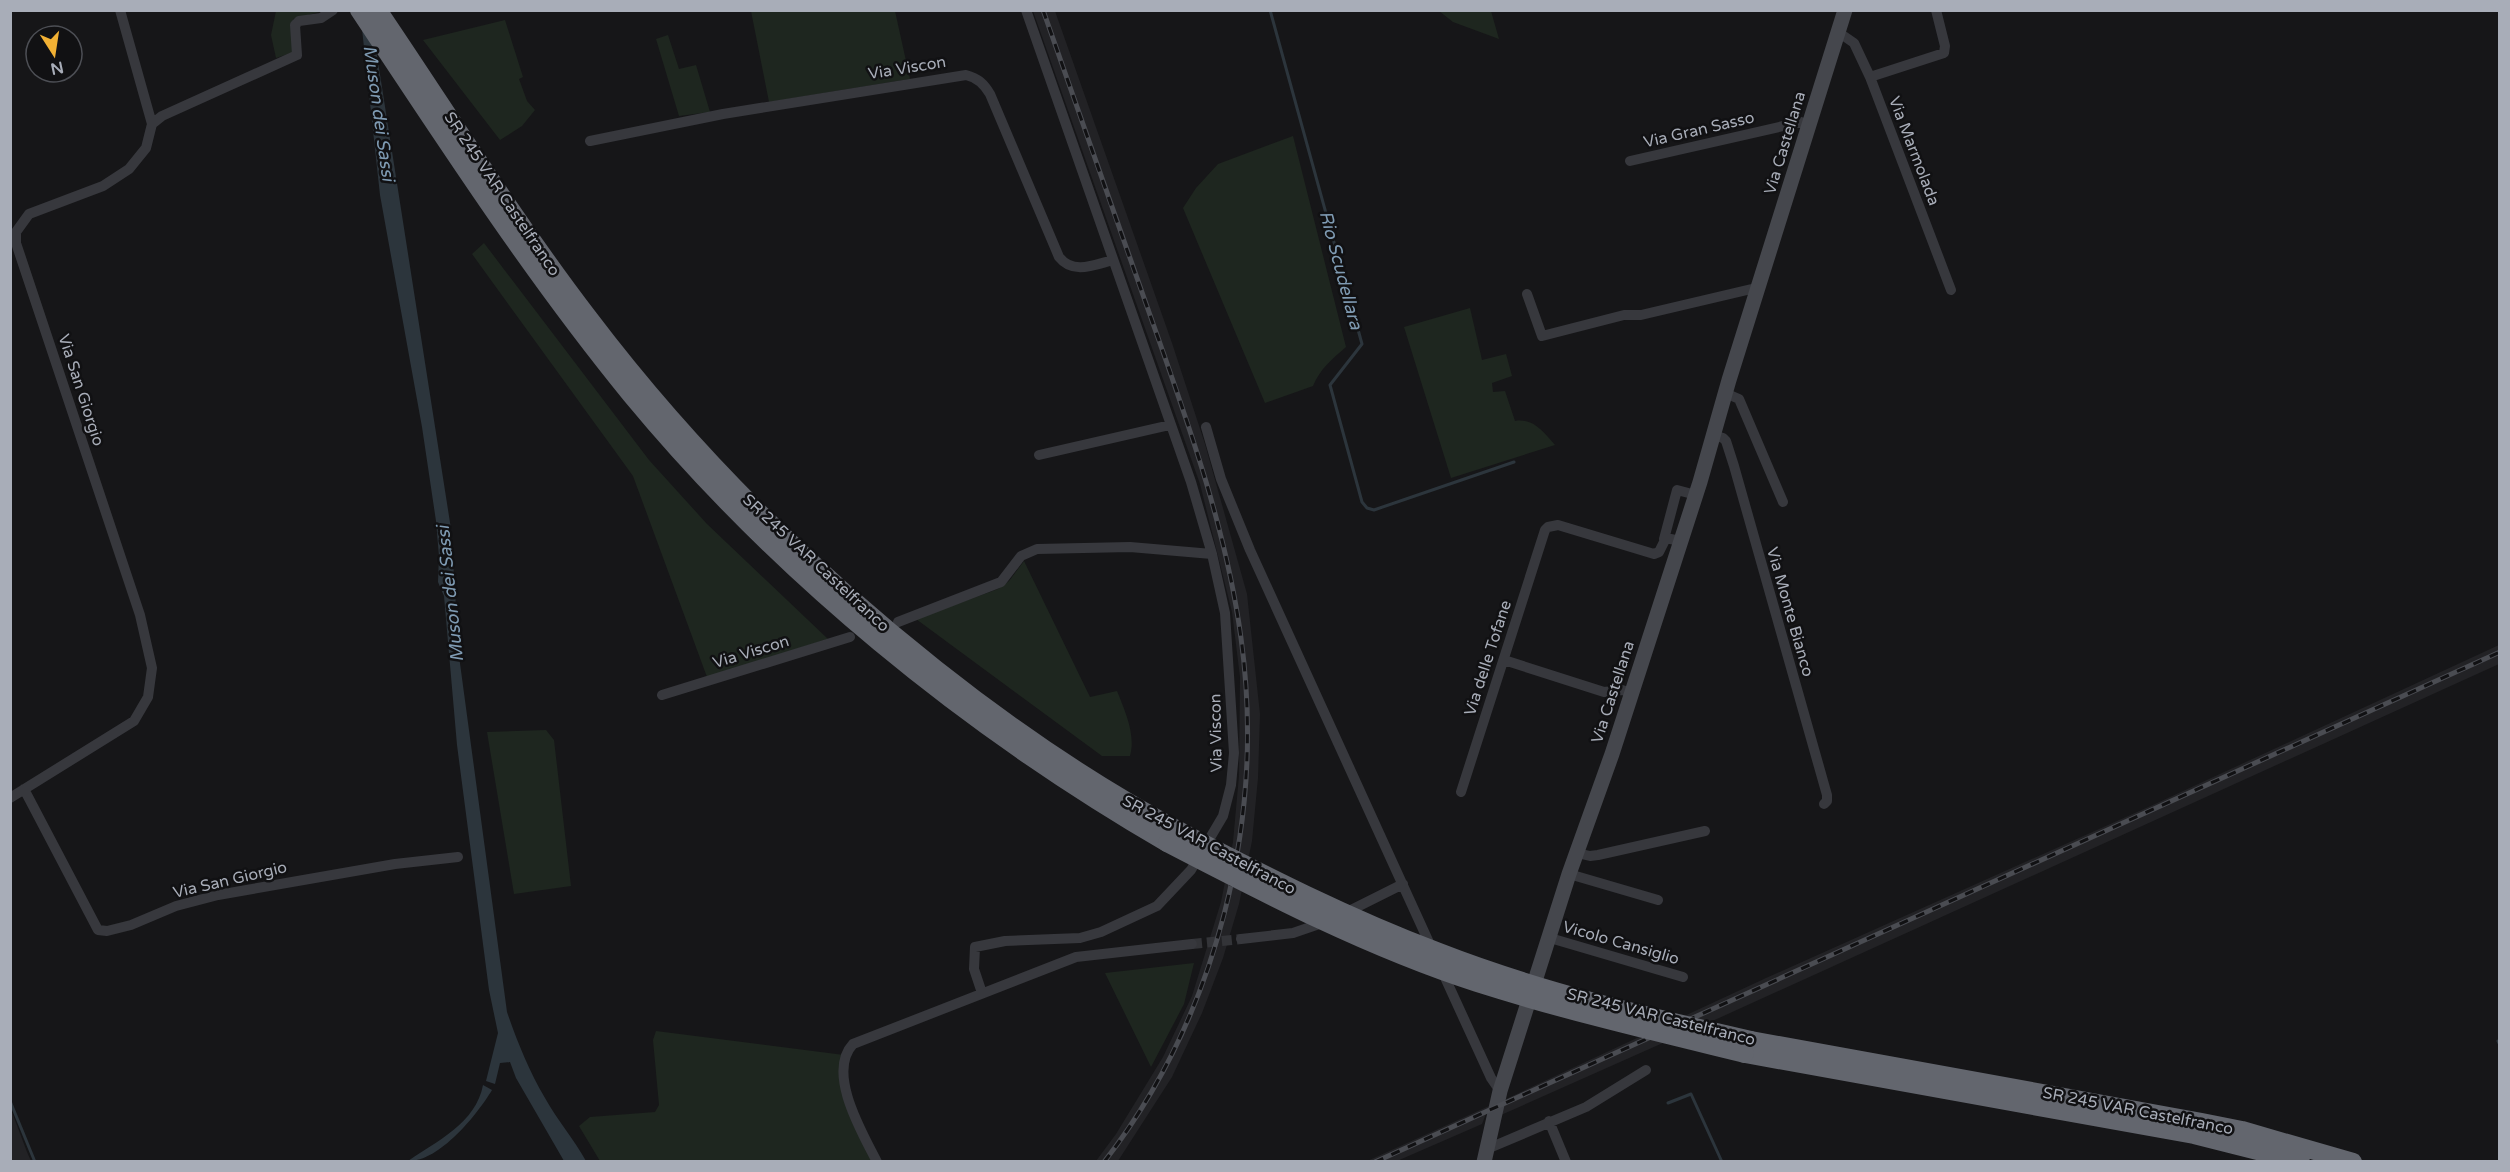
<svg xmlns="http://www.w3.org/2000/svg" width="2510" height="1172" font-family="'Varela Round',sans-serif">
<style>
.built{fill:#222225}
.green{fill:#1e261f}
.water{fill:#2c353c}
.lines{fill:none;stroke-linecap:round;stroke-linejoin:round}
.stream{stroke:#2c353c;stroke-width:3}
.street-tunnel{stroke:#333438;stroke-width:10;stroke-dasharray:10 5;stroke-linecap:butt}
.street{stroke:#37383d;stroke-width:10}
.secondary{stroke:#45474d;stroke-width:15}
.highway{stroke:#63666e;stroke-width:18}
.rail-casing{stroke:#4a4c52;stroke-width:5}
.rail{stroke:#111113;stroke-width:3;stroke-dasharray:9;stroke-linecap:butt}
.highway-bridge{stroke:#63666e;stroke-width:18}
.labels{text-anchor:middle;dominant-baseline:central;stroke-width:5;stroke-linejoin:round;paint-order:stroke}
.street-label{font-size:16px;fill:#a8adb8;stroke:#111113}
.water-label{font-size:18px;font-style:italic;fill:#7f9bb3;stroke:#111113}
</style>
<rect width="100%" height="100%" fill="#161618"/>
<path class="built" d="M 1033,11 L 1055,11 L 1172,343 L 1205,444 L 1247,594 L 1260,714 L 1258,778 L 1252,841 L 1239,904 L 1223,958 L 1202,1013 L 1172,1077 L 1118,1161 L 1096,1161 L 1116,1134 L 1163,1057 L 1192,996 L 1221,902 L 1233,842 L 1239,776 L 1240,677 L 1232,612 L 1200,484 Z
M 2499,645 L 2499,664 L 1719,1018 L 1501,1115 L 1506,1099 L 1766,978 L 2155,804 Z
M 1489,1106 L 1482,1124 L 1397,1161 L 1365,1162 Z
M 10,1107 L 27,1152 L 31,1161 L 11,1161 Z"/>
<path class="green" d="M 276,11 L 323,11 L 293,19 L 294,52 L 276,58 L 271,35 Z
M 751,11 L 895,11 L 910,79 L 769,102 Z
M 1439,11 L 1491,11 L 1499,39 L 1453,22 Z
M 505,20 L 523,77 L 519,79 L 527,101 L 535,110 L 522,126 L 500,140 L 423,40 Z
M 668,35 L 679,69 L 696,65 L 710,112 L 679,116 L 656,39 Z
M 1293,136 L 1346,347 C 1332,359 1320,369 1313,386 L 1265,403 L 1183,208 L 1196,188 L 1218,164 Z
M 484,243 L 649,460 L 707,524 L 828,639 L 707,677 L 633,476 L 472,254 Z
M 1470,308 L 1482,360 L 1506,354 L 1512,376 L 1492,383 L 1493,392 L 1505,391 L 1515,421 C 1534,418 1543,432 1555,445 L 1451,478 L 1404,327 Z
M 1024,561 L 1090,697 L 1117,691 C 1125,711 1136,735 1130,756 L 1102,756 L 916,619 L 998,589 L 1009,581 Z
M 546,730 L 554,740 L 571,886 L 514,894 L 487,732 Z
M 1194,963 L 1184,1004 L 1151,1067 L 1105,973 Z
M 656,1031 L 844,1055 L 842,1086 L 874,1161 L 600,1161 L 579,1126 L 590,1117 L 655,1112 L 659,1105 L 653,1040 Z"/>
<path class="water" d="M 362,29 L 376,49 L 451,529 L 459,656 L 507,1012 C 517,1041 529,1071 545,1098 C 557,1120 574,1139 586,1161 L 564,1161 L 516,1078 L 510,1062 L 500,1063 L 495,1084 L 486,1081 L 498,1033 L 489,990 L 457,745 L 444,596 L 438,582 L 439,556 L 436,521 L 422,427 L 380,195 Z
M 483,1085 L 492,1090 C 477,1115 439,1162 408,1161 C 437,1141 476,1123 483,1085 Z"/>
<g class="lines">
<path class="stream" d="M 1270,10 L 1362,344 L 1330,385 L 1362,502 L 1367,508 L 1374,510 L 1514,462
M 2500,1040 L 2498,1041 L 2500,1045
M 10,1101 L 35,1162
M 1668,1103 L 1691,1094 L 1722,1162"/>
<path class="street-tunnel" d="M 1192,944 L 1241,939"/>
<path class="street" d="M 1838,32 L 1854,43 L 1870,77 L 1951,290
M 1870,77 L 1944,53 L 1945,46 L 1936,10
M 152,124 L 162,116 L 297,55 L 295,25 L 299,21 L 321,18 L 333,10
M 590,141 L 723,114 L 966,75 C 978,78 984,84 990,94 L 1059,257 C 1073,275 1094,265 1113,260
M 1630,161 L 1801,122 L 1809,124
M 1527,294 L 1542,336 L 1624,315 L 1641,315 L 1760,287
M 1725,393 L 1739,399 L 1783,502
M 1206,427 L 1221,479 L 1250,550 L 1432,949
M 1713,435 L 1723,438 L 1726,441 L 1734,466 L 1827,795 L 1827,801 L 1824,804
M 1039,455 L 1170,425
M 1664,539 L 1677,490 L 1696,495
M 898,622 L 1001,582 L 1021,556 L 1037,549 L 1130,547 L 1212,554
M 1504,660 L 1604,692 L 1622,690 L 1632,693
M 662,695 L 850,637
M 24,789 L 98,930 L 107,931 L 131,925 L 176,906 L 218,895 L 395,864 L 458,857
M 1461,792 L 1545,530 L 1548,527 L 1558,525 L 1654,554 L 1659,552 L 1666,538 L 1680,541
M 10,798 L 134,721 L 148,697 L 152,668 L 140,615 L 16,243 L 16,232 L 29,214 L 103,186 L 129,169 L 146,148 L 152,124 L 120,10
M 1577,853 L 1590,856 L 1598,855 L 1705,831
M 1569,874 L 1658,900
M 1345,913 L 1403,884
M 1550,938 L 1683,977
M 1241,939 L 1293,933 L 1325,922
M 1442,971 L 1491,1078 L 1500,1091
M 982,993 L 974,969 L 975,947 L 1005,941 L 1080,938 L 1101,932 L 1157,906 L 1191,870 L 1223,816 L 1231,785 L 1234,753 L 1225,613 L 1212,554 L 1191,482 L 1026,10
M 1549,1121 L 1566,1162
M 1487,1149 L 1586,1107 L 1646,1070
M 877,1162 C 863,1134 826,1073 853,1044 L 1076,957 L 1192,944"/>
<path class="secondary" d="M 1484,1162 L 1500,1091 L 1569,874 L 1612,754 L 1700,482 L 1729,380 L 1845,10"/>
<path class="highway" d="M 359,10 C 446,141 532,274 631,395 C 779,574 967,727 1167,843
M 378,10 C 448,113 513,219 589,318 C 689,450 807,567 936,669 C 1013,730 1092,784 1178,830
M 1751,1040 L 2202,1122 L 2242,1130 L 2353,1162
M 1745,1054 L 2194,1135 L 2301,1162"/>
<defs>
<path id="rail" d="M 1043,10 C 1079,112 1114,214 1150,315 C 1187,420 1226,527 1241,638 C 1266,819 1217,1017 1104,1162
M 1375,1162 L 2500,652"/>
</defs>
<use href="#rail" class="rail-casing"/>
<use href="#rail" class="rail"/>
<path class="highway-bridge" d="M 1178,830 C 1264,875 1349,918 1439,952 C 1539,991 1646,1016 1751,1040
M 1167,843 C 1267,895 1369,948 1477,983 C 1565,1011 1655,1032 1745,1054"/>
</g>
<g class="labels">
<g class="street-label">
<text transform="translate(907 68) rotate(-9)">Via Viscon</text>
<text transform="translate(1699 130) rotate(-13)">Via Gran Sasso</text>
<text transform="translate(1785 143) rotate(-73)">Via Castellana</text>
<text transform="translate(1914 151) rotate(69)">Via Marmolada</text>
<text transform="translate(502 194) rotate(56)">SR 245 VAR Castelfranco</text>
<text transform="translate(81 390) rotate(72)">Via San Giorgio</text>
<text transform="translate(816 563) rotate(43)">SR 245 VAR Castelfranco</text>
<text transform="translate(1790 612) rotate(74)">Via Monte Bianco</text>
<text transform="translate(751 652) rotate(-17)">Via Viscon</text>
<text transform="translate(1488 658) rotate(-72)">Via delle Tofane</text>
<text transform="translate(1613 692) rotate(-72)">Via Castellana</text>
<text transform="translate(1216 733) rotate(-91)">Via Viscon</text>
<text transform="translate(1209 845) rotate(28)">SR 245 VAR Castelfranco</text>
<text transform="translate(230 880) rotate(-13)">Via San Giorgio</text>
<text transform="translate(1621 943) rotate(16)">Vicolo Cansiglio</text>
<text transform="translate(1661 1017) rotate(14)">SR 245 VAR Castelfranco</text>
<text transform="translate(2138 1111) rotate(11)">SR 245 VAR Castelfranco</text>
</g>
<g class="water-label">
<text transform="translate(379 113) rotate(82)">Muson dei Sassi</text>
<text transform="translate(1341 270) rotate(75)">Rio Scudellara</text>
<text transform="translate(450 594) rotate(-96)">Muson dei Sassi</text>
</g>
</g>
<rect width="2510" height="1172" fill="none" stroke="#a8adb8" stroke-width="24"/>
<g transform="translate(54 54) rotate(168)"><circle r="28" fill="#111113" stroke="#4d4f55" stroke-width="1.5"/>
<path d="M0-4.5L10 22L0 15L-10 22Z" fill="#f2b134"/>
<text y="-9" font-size="16" font-weight="bold" text-anchor="middle" fill="#a8adb8">N</text>
</g>
</svg>
